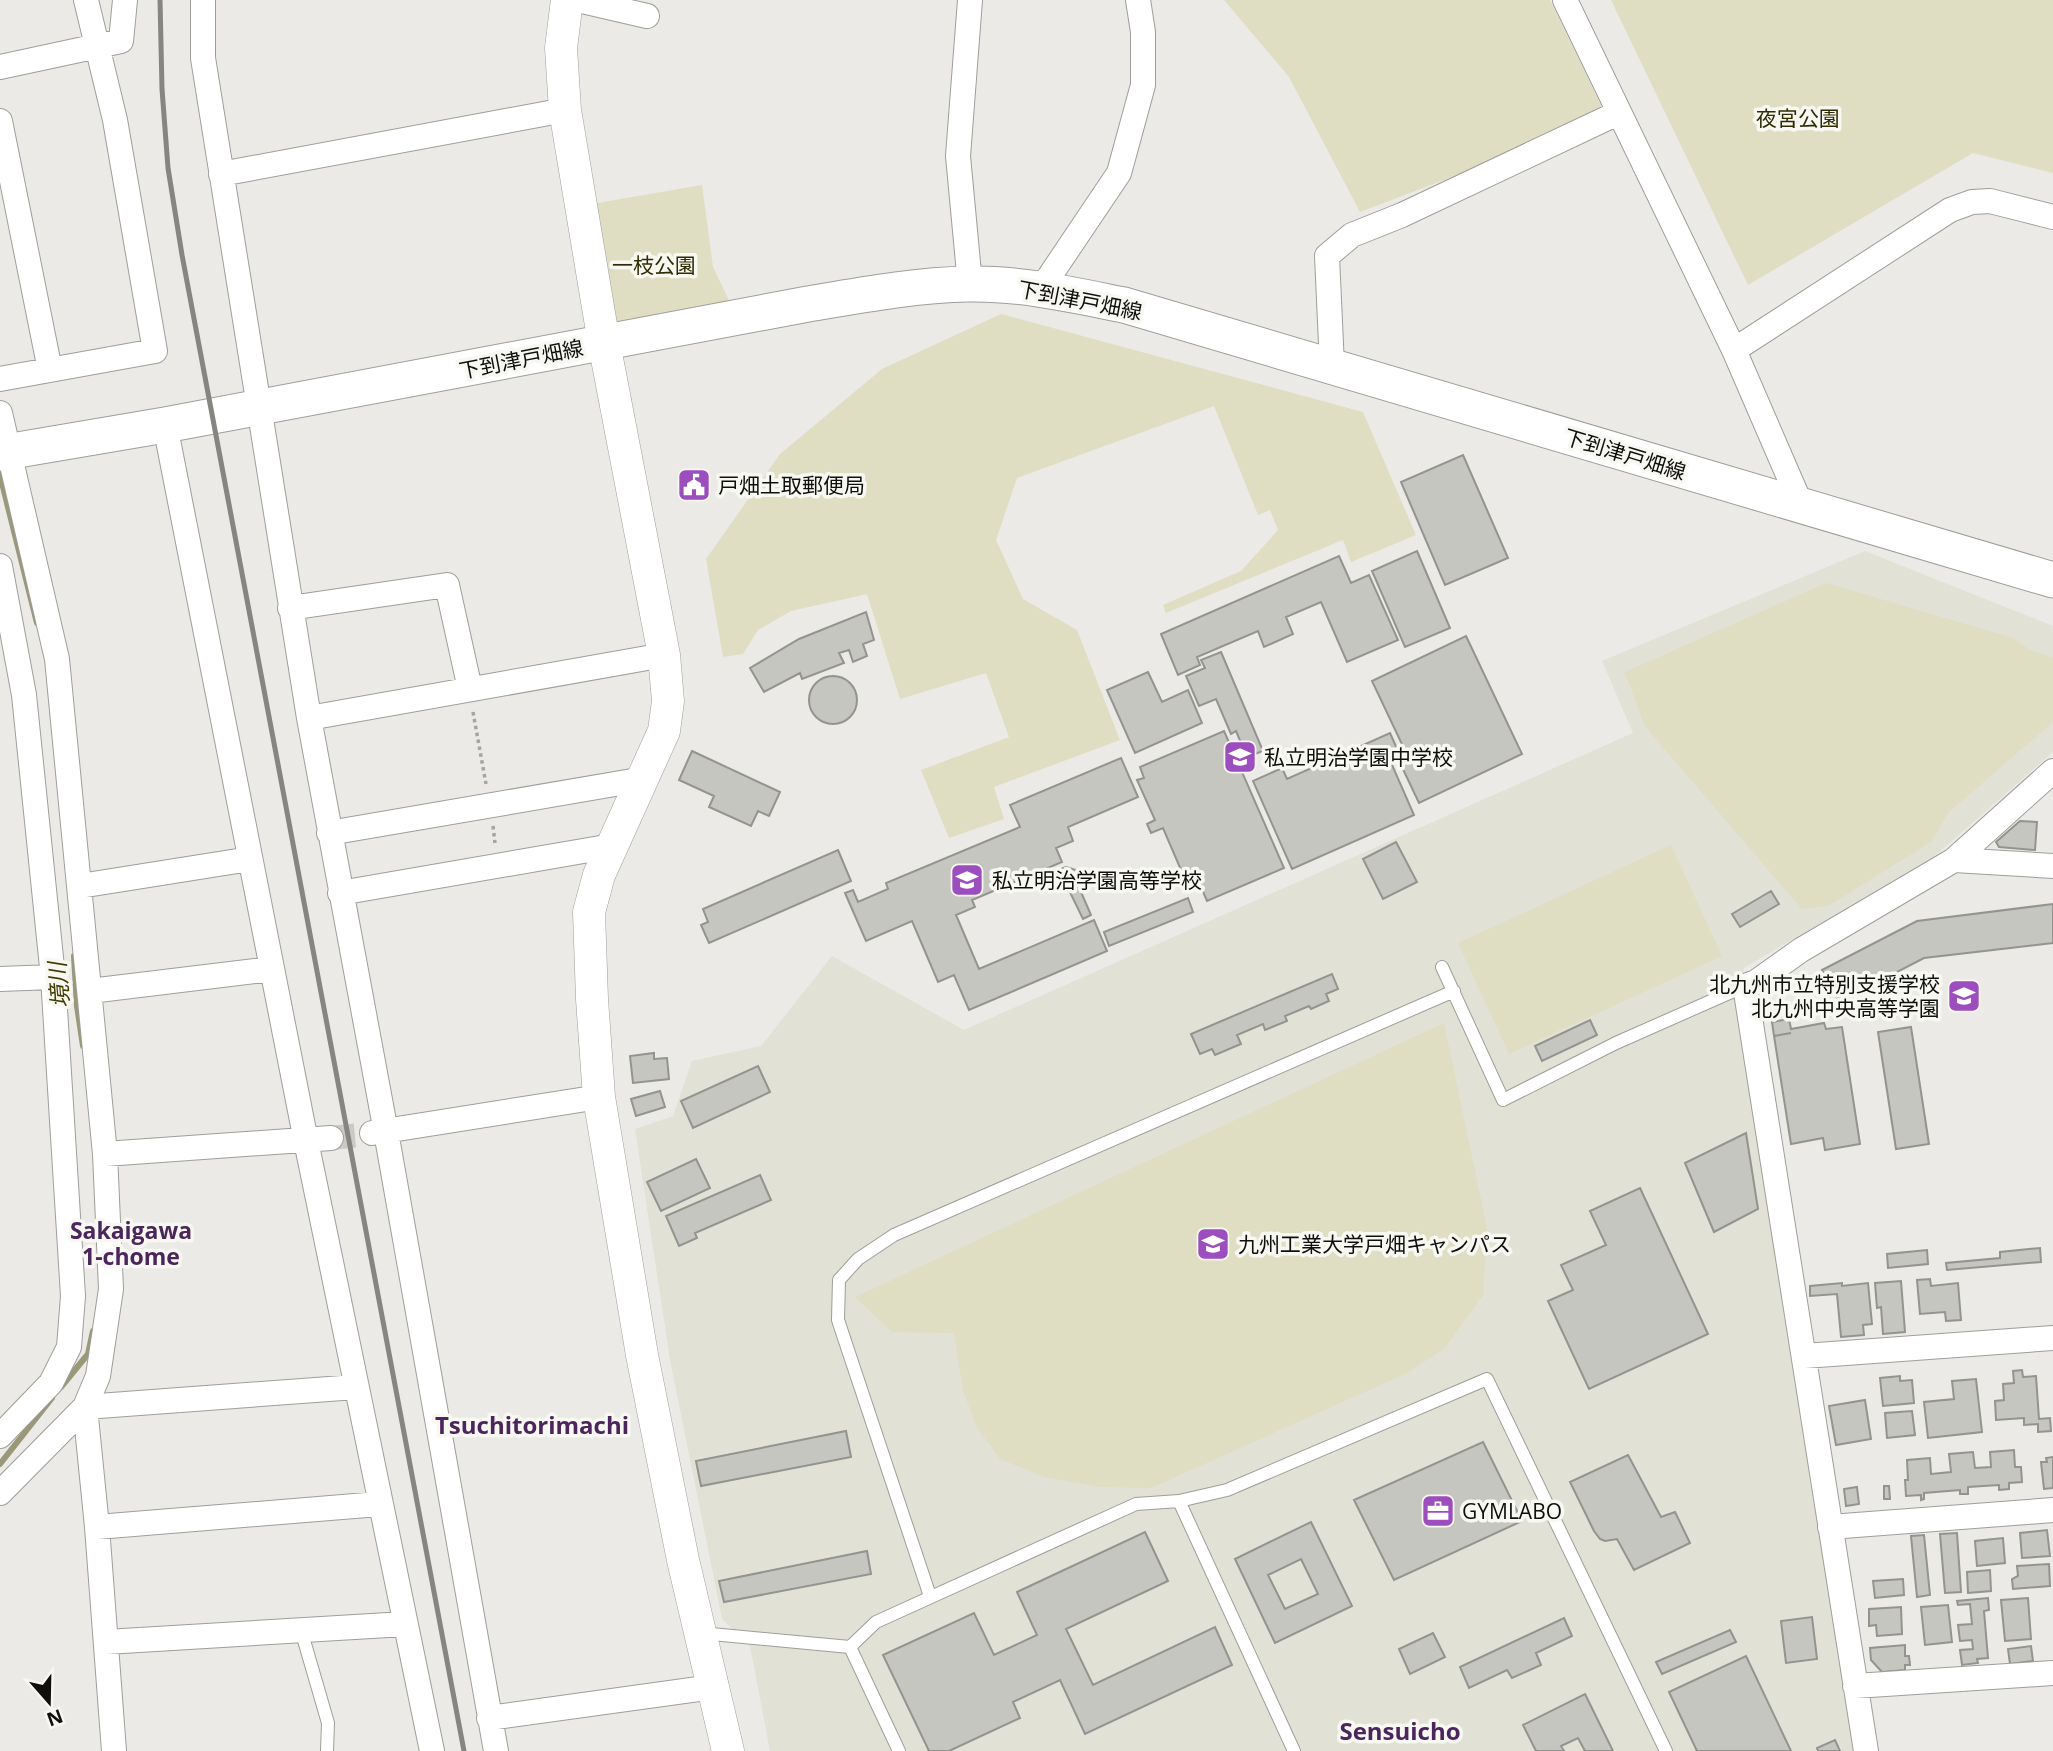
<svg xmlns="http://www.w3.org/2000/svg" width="2053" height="1751" font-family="'Open Sans','Noto Sans JP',sans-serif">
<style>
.built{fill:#e1e1d5}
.green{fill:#dfdec3}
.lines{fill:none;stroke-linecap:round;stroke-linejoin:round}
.stream{stroke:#999879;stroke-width:6}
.building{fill:#c6c6c1;stroke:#93938f;stroke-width:2;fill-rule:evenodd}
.minor-tunnel{stroke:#cac9c6;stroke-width:24;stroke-dasharray:24 12;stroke-linecap:butt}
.service-casing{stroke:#9e9e9a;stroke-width:14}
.minor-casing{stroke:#9e9e9a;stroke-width:26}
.tertiary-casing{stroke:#9e9e9a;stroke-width:33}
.secondary-casing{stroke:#9e9e9a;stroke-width:37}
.path{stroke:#a5a4a1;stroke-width:3.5;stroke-dasharray:3.5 3.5;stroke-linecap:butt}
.service{stroke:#fff;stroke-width:12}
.minor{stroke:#fff;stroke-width:24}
.tertiary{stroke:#fff;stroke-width:32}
.secondary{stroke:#fff;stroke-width:35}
.rail{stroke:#868582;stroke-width:5}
.labels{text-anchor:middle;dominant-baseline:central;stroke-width:7;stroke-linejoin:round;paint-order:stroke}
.park-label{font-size:21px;fill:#2f2c02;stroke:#f8f8f3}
.street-label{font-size:21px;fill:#100f0e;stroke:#f8f8f3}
.poi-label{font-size:21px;fill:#100f0e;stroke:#f8f8f3;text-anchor:start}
.water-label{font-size:23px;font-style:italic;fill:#413c01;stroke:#f8f8f3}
.neighbourhood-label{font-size:23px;font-weight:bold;fill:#4b255b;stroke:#f8f8f3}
.quarter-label{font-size:24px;font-weight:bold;fill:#4b255b;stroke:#f8f8f3}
</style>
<rect width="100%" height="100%" fill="#ebeae6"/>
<path class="built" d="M 1865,551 L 2053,626 L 2053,752 L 1936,855 L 1744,968 L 1735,1003 L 1857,1751 L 770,1751 L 750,1646 L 722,1619 L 670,1360 L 635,1129 L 673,1116 L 692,1061 L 761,1046 L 832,956 L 964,1030 L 1633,733 L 1602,661 Z"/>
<path class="green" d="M 1224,0 L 1550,0 L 1607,118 L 1360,212 L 1289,77 Z
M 1611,0 L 2053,0 L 2053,173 L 1973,153 L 1748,285 Z
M 702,185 L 713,267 L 735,313 L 608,337 L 586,205 Z
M 1001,314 L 1363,412 L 1416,535 L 1351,562 L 1343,540 L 1166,613 L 1163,605 L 1241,571 L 1278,530 L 1270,510 L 1258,515 L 1214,406 L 1017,478 L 996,540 L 1023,599 L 1077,630 L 1120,740 L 994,787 L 1004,819 L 949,838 L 921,770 L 1009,737 L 986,673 L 900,699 L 867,594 L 791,611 L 758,630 L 743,654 L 723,657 L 706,559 L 780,454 L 882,369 Z
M 1826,583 L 2013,638 L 2031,651 L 2053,657 L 2053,722 L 1948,813 L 1931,842 L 1828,906 L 1802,909 L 1644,725 L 1625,672 Z
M 1671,845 L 1722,956 L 1509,1054 L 1458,943 Z
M 1444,1023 L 1487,1228 L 1483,1295 L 1445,1348 L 1405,1374 L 1151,1488 L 1099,1487 L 1044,1477 L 1000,1459 L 976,1426 L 963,1390 L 954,1333 L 892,1332 L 855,1297 Z"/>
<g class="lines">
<path class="stream" d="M 0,475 L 37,623
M 74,956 L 77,1006 L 83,1046
M 61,1387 L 88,1354 L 93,1331
M 0,1464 L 52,1398"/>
</g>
<path class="building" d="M 1463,455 L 1508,558 L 1445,585 L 1401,482 Z
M 1417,551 L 1450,628 L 1405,647 L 1372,571 Z
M 1339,556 L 1351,583 L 1369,575 L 1398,640 L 1347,662 L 1321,602 L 1286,617 L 1293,634 L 1264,647 L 1258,631 L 1197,657 L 1200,665 L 1178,675 L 1161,634 Z
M 866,612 L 874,640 L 863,644 L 867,656 L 853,662 L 849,650 L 839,653 L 844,663 L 802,679 L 800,673 L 764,692 L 750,668 L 799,639 Z
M 1466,636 L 1522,754 L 1419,803 L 1400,763 L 1409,759 L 1372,681 Z
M 1221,652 L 1263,751 L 1247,757 L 1236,731 L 1231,734 L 1216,699 L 1199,706 L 1186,676 L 1205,668 L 1201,660 Z
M 1148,672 L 1162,702 L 1188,690 L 1202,723 L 1135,753 L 1107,690 Z
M809 700a24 24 0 1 1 48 0a24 24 0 1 1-48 0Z
M 1224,731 L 1284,868 L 1207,901 L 1201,887 L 1190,891 L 1163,828 L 1151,833 L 1147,824 L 1155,820 L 1137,780 L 1144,778 L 1140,767 Z
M 1390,733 L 1399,753 L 1389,758 L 1414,815 L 1292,869 L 1253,781 L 1282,768 L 1287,779 Z
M 692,751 L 780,792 L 769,816 L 758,811 L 751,826 L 709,807 L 714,796 L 679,780 Z
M 1121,758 L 1138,797 L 1068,827 L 1073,841 L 1056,848 L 1062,862 L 972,900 L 975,907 L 956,915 L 979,969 L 1094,920 L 1107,951 L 969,1010 L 954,975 L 938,982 L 912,921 L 866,941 L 845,893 L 853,890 L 858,902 L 888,889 L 886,883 L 1020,827 L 1010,805 Z
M 2020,821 L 2037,822 L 2035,850 L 1999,847 L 1996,842 Z
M 1396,842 L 1417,882 L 1383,899 L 1363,859 Z
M 838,850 L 851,881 L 709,943 L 701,925 L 708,922 L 703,909 Z
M 1066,867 L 1079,871 L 1075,878 L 1091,915 L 1083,919 L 1065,882 L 1056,871 Z
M 1771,891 L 1779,904 L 1740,927 L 1732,914 Z
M 1188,898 L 1193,912 L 1109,946 L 1104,932 Z
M 2053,904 L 2053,943 L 1924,958 L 1839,1002 L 1822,970 L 1917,921 Z
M 1332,974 L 1338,989 L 1326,994 L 1329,1001 L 1311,1009 L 1309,1006 L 1285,1016 L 1287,1021 L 1265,1030 L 1263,1024 L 1237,1035 L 1241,1044 L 1215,1055 L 1212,1049 L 1200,1054 L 1191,1034 Z
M 1789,1019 L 1791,1029 L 1824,1023 L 1826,1029 L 1842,1027 L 1860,1144 L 1825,1150 L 1823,1138 L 1791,1144 L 1774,1036 L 1791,1033 L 1774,1036 L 1772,1022 Z
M 1590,1020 L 1597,1035 L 1542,1061 L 1535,1046 Z
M 1911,1027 L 1929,1144 L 1896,1149 L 1878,1032 Z
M 654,1053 L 654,1059 L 667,1058 L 669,1079 L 633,1083 L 630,1056 Z
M 758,1066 L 770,1092 L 693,1128 L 681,1101 Z
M 660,1091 L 665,1107 L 636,1116 L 631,1099 Z
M 1746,1133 L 1758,1209 L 1714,1232 L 1685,1163 Z
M 696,1159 L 710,1188 L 661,1211 L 647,1182 Z
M 760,1175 L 771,1200 L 695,1233 L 697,1238 L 679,1246 L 666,1216 Z
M 1640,1188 L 1708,1334 L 1589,1389 L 1548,1301 L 1573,1290 L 1561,1265 L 1606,1245 L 1590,1211 Z
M 2040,1248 L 2041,1262 L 1947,1270 L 1946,1263 L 2000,1258 L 2000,1252 Z
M 1927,1250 L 1928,1264 L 1888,1268 L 1887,1254 Z
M 1930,1279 L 1931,1286 L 1958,1283 L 1961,1320 L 1946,1321 L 1945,1312 L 1920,1314 L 1917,1280 Z
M 1901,1281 L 1905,1332 L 1883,1334 L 1881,1307 L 1877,1308 L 1875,1283 Z
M 1842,1283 L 1842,1286 L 1868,1283 L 1872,1324 L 1863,1325 L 1864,1335 L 1841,1337 L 1837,1294 L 1810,1296 L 1810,1286 Z
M 2022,1370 L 2023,1377 L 2036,1376 L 2039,1419 L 2050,1418 L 2051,1431 L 2038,1432 L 2038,1424 L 2024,1425 L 2024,1418 L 1996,1420 L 1995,1401 L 2004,1400 L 2003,1384 L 2014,1383 L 2013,1371 Z
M 1900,1376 L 1900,1381 L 1912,1380 L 1914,1403 L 1883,1406 L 1880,1378 Z
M 1976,1379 L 1982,1432 L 1928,1438 L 1924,1402 L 1954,1399 L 1952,1381 Z
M 1865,1400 L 1871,1439 L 1836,1445 L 1829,1406 Z
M 1912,1411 L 1915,1435 L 1887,1438 L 1885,1413 Z
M 846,1431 L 851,1457 L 701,1486 L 696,1461 Z
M 1483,1442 L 1522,1521 L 1394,1580 L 1354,1500 Z
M 2014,1450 L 2015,1467 L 2021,1467 L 2022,1482 L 2009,1483 L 2009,1489 L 1999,1490 L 1999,1485 L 1968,1487 L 1968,1494 L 1960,1494 L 1960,1490 L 1924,1493 L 1924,1499 L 1921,1500 L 1921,1495 L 1906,1496 L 1905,1480 L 1908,1480 L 1907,1460 L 1930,1458 L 1931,1474 L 1951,1472 L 1949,1454 L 1973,1452 L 1975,1468 L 1991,1467 L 1990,1452 Z
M 1628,1455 L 1661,1517 L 1675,1512 L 1690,1543 L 1634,1570 L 1617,1539 L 1605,1541 L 1600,1539 L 1594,1531 L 1570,1482 Z
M 2053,1457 L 2053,1488 L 2044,1489 L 2041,1462 L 2047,1462 L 2046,1458 Z
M 1884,1486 L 1889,1486 L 1890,1499 L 1884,1499 Z
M 1857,1487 L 1859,1504 L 1846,1506 L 1844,1489 Z
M 1311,1522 L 1352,1606 L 1275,1643 L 1235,1559 ZM 1301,1559 L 1318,1594 L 1285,1609 L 1268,1575 Z
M 2047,1530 L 2050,1556 L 2022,1558 L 2020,1533 Z
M 1145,1532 L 1168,1581 L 1066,1629 L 1093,1685 L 1215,1627 L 1232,1665 L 1085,1734 L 1060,1680 L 1013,1702 L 1020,1718 L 949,1751 L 929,1751 L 883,1655 L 974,1613 L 994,1655 L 1037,1635 L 1017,1592 Z
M 1957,1533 L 1961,1592 L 1945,1593 L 1940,1534 Z
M 1924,1535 L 1930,1595 L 1917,1597 L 1911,1536 Z
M 2003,1538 L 2005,1563 L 1977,1566 L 1975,1541 Z
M 867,1551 L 871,1574 L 724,1602 L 719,1581 Z
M 2049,1564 L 2050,1586 L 2013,1589 L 2012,1579 L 2018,1576 L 2017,1566 Z
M 1990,1570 L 1991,1591 L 1968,1593 L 1967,1572 Z
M 1903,1579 L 1904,1595 L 1875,1598 L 1873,1581 Z
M 1988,1598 L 1989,1610 L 1984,1611 L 1988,1658 L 1977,1659 L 1978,1663 L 1962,1665 L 1960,1650 L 1973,1649 L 1972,1640 L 1960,1641 L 1958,1625 L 1972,1624 L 1970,1604 L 1958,1605 L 1957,1601 Z
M 2028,1598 L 2031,1639 L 2005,1641 L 2001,1600 Z
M 1948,1605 L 1952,1642 L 1925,1645 L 1921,1607 Z
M 1901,1607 L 1902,1634 L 1877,1636 L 1876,1625 L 1869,1626 L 1869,1609 Z
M 1812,1617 L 1817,1659 L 1786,1663 L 1781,1621 Z
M 1564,1618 L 1572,1636 L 1536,1653 L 1541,1665 L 1512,1678 L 1507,1670 L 1469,1688 L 1460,1667 Z
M 1730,1630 L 1736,1642 L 1662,1674 L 1656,1662 Z
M 1433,1633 L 1445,1657 L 1410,1674 L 1399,1649 Z
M 1905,1645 L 1905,1656 L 1909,1656 L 1910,1665 L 1905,1665 L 1905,1670 L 1882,1672 L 1871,1660 L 1870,1648 Z
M 2031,1646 L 2033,1661 L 2010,1664 L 2008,1649 Z
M 1746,1656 L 1791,1751 L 1697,1751 L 1669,1692 Z
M 1585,1694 L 1613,1751 L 1585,1751 L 1578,1738 L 1561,1746 L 1564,1751 L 1536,1751 L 1523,1725 Z
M 1835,1740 L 1840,1751 L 1818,1751 L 1817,1748 Z"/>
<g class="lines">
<path class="minor-tunnel" d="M 331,1138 L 370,1134"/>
<defs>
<path id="service" d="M 1442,967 L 1503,1100 L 1616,1043 L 1745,986
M 1179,1501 L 1294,1751
M 930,1596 L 838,1320 L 839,1280 L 858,1259 L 894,1235 L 1454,991
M 301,1630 L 328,1723 L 327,1751
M 701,1633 L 850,1647 L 876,1622 L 1136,1504 L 1179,1501 L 1227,1490 L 1487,1379 L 1666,1751
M 850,1647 L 899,1751"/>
<path id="minor" d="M 203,0 L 203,58 L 309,718 L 386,1132 L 496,1751
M 578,0 L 647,16
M 1565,0 L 1734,350 L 1802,507
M 0,67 L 121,41 L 125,0
M 0,121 L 50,370
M 221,174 L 565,110
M 970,284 L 958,156 L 970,0
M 1041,289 L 1119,173 L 1143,85 L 1143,32 L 1138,0
M 1734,350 L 1950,210 L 1972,202 L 1990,201 L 2053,217
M 1332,366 L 1327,256 L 1352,235 L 1402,215 L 1618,113
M 0,379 L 155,351 L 115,120 L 86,0
M 0,413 L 57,659 L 105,1154 L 111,1289 L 98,1376 L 85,1407 L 0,1493
M 165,425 L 306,1141 L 432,1751
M 0,566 L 24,695 L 53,977 L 73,1296 L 69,1347 L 51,1383 L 0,1436
M 290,608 L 447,585 L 470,689
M 309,718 L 664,655
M 329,833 L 644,779
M 1954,860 L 2053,866
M 80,886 L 250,859
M 340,893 L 612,846
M 0,979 L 53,977
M 90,991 L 272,969
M 372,1133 L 599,1097
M 105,1154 L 331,1138
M 1804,1356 L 2053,1338
M 97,1527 L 379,1504
M 1830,1527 L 2053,1510
M 106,1642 L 405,1624
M 1855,1686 L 2053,1673
M 489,1718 L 713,1687
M 114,1751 L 97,1527 L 85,1407 L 356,1387
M 1866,1751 L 1745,986 L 1756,982 L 1801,950 L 1954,860 L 2053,771"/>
<path id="tertiary" d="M 567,0 L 561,48 L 565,110 L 604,343 L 664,655 L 668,701 L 664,731 L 599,875 L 589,912 L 592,999 L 599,1097 L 642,1355 L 683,1560 L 728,1751"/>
<path id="secondary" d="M 0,453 L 165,425 L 808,304 C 861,295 915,285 969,284 C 1021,283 1073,295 1124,305 L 2053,580"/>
</defs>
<use href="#service" class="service-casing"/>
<use href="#minor" class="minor-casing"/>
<use href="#tertiary" class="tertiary-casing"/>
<use href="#secondary" class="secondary-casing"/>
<path class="path" d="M 473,712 L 486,784
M 493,826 L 495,843"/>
<use href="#service" class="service"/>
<use href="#minor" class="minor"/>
<use href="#tertiary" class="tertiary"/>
<use href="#secondary" class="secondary"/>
<path class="rail" d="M 160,0 L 162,89 L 168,168 L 182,255 L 464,1751"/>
</g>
<defs>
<symbol id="civic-square" viewBox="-11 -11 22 22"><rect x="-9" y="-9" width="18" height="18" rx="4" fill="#9d4ebe" stroke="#f8f8f3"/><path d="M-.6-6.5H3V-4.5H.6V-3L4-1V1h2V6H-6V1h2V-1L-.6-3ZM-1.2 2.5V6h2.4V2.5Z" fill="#fff"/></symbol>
<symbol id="school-square" viewBox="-11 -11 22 22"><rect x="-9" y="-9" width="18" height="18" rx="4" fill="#9d4ebe" stroke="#f8f8f3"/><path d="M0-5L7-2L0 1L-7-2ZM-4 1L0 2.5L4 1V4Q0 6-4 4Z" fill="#fff"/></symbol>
<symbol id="university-square" viewBox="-11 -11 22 22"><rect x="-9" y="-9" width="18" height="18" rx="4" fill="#9d4ebe" stroke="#f8f8f3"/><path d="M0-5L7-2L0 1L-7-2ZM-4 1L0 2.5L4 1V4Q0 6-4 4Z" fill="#fff"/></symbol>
<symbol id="office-square" viewBox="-11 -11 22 22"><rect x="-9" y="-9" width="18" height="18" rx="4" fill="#9d4ebe" stroke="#f8f8f3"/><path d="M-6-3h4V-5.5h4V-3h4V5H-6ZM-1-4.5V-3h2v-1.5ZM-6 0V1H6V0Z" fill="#fff"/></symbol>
</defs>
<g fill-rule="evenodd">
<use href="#civic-square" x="675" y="466" width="38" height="38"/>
<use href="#school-square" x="1221" y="738" width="38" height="38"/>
<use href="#school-square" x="948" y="861" width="38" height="38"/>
<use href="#school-square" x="1945" y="977" width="38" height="38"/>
<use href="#university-square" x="1194" y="1225" width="38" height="38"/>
<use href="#office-square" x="1419" y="1492" width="38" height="38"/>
</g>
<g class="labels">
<g class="park-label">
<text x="1798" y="118">夜宮公園</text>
<text x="654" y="265">一枝公園</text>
</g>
<g class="street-label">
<text transform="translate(1080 300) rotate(11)">下到津戸畑線</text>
<text transform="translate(521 359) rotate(-11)">下到津戸畑線</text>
<text transform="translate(1625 454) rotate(17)">下到津戸畑線</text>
</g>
<g class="poi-label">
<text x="718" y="485">戸畑土取郵便局</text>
<text x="1264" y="757">私立明治学園中学校</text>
<text x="992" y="880">私立明治学園高等学校</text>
<text x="1940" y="984" text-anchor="end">北九州市立特別支援学校<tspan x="1940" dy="24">北九州中央高等学園</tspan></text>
<text x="1238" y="1244">九州工業大学戸畑キャンパス</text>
<text x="1462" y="1511">GYMLABO</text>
</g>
<g class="water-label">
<text transform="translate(58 985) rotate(-95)">境川</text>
</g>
<g class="neighbourhood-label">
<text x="131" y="1230">Sakaigawa<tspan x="131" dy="26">1-chome</tspan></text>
</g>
<g class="quarter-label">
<text x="532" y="1424">Tsuchitorimachi</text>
<text x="1400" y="1730">Sensuicho</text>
</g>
</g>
<g transform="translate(49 1702) rotate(160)" stroke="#f8f8f3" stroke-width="5" paint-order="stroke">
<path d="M0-5L12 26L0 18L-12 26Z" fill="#100f0e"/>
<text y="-10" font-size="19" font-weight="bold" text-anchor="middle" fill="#100f0e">N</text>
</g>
</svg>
